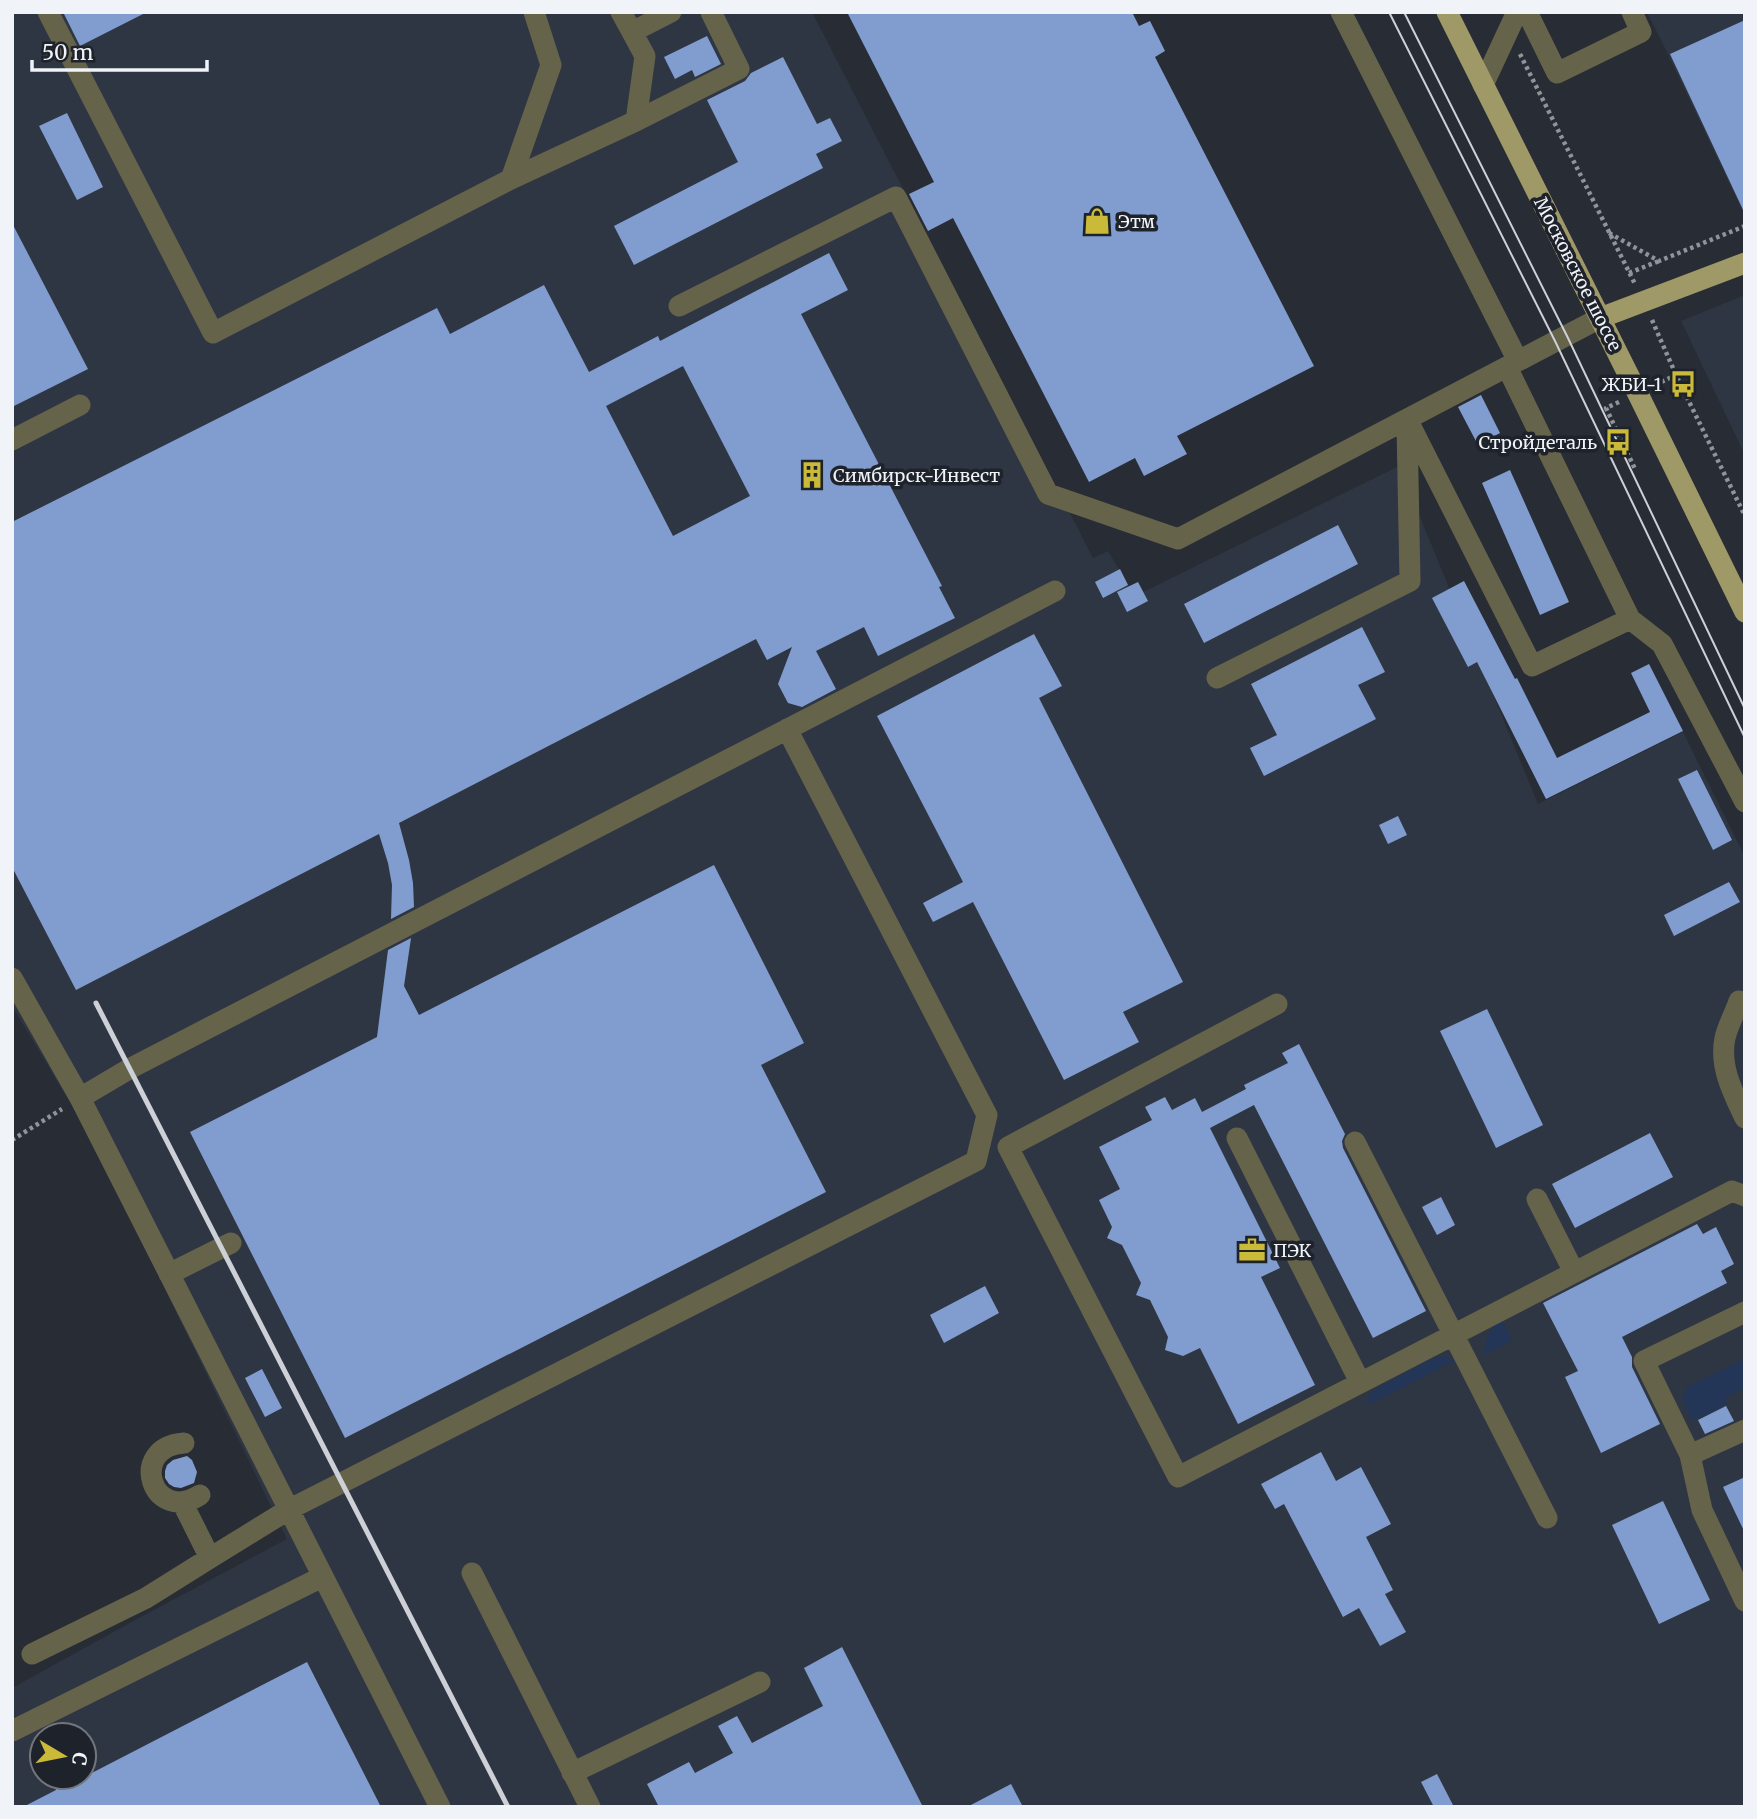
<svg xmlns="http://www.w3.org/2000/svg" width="1757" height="1819" font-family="Merriweather,serif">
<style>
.built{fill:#2f3643;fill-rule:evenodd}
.green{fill:#233658}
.building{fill:#819dcf;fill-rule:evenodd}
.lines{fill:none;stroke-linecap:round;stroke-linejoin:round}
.path{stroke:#90939a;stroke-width:4.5;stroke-dasharray:3.5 3.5;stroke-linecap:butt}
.minor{stroke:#66634b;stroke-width:21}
.major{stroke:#9f9867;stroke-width:21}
.tram{stroke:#cdd0d6;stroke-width:2}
.rail{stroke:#cdd0d6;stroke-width:5}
.labels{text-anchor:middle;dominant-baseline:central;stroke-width:7;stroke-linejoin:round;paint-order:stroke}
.poi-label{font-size:18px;fill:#f0f3f8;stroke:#1e222a;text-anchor:start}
.street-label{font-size:18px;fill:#f0f3f8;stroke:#1e222a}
</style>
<rect width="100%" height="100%" fill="#282c34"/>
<path class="built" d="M 12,12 L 812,12 L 1093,558 L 1108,551 L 1135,596 L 1399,466 L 1538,804 L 1683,732 L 1745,857 L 1745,1807 L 12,1807 L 12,1688 L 139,1618 L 287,1539 L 89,1134 L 12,1006 ZM 42,1735 L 84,1735 L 84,1777 L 42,1777 Z
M 1647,12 L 1745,12 L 1745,216 L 1663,44 Z
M 1745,295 L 1745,455 L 1681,321 Z"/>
<path class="green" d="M 1501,1318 L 1512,1340 L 1484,1355 C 1485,1340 1489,1328 1501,1318 Z
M 1445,1356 L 1456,1360 L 1366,1406 L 1369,1396 L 1374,1390 L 1433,1358 Z
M 1745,1359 L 1745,1388 L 1725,1398 L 1728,1404 L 1693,1421 L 1682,1399 L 1686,1388 Z"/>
<path class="building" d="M 63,12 L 147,12 L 80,46 Z
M 847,12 L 1132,12 L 1139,26 L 1150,21 L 1165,51 L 1155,57 L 1314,366 L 1177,436 L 1187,454 L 1144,476 L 1135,458 L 1089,482 L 953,218 L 928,231 L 909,194 L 934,182 Z
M 1745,20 L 1745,214 L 1670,54 Z
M 707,36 L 721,64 L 695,77 L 692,70 L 675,79 L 664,57 Z
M 783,57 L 817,124 L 830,118 L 842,141 L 816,154 L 823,168 L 634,265 L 614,226 L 738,162 L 707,100 L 745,81 L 751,73 Z
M 67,113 L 103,187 L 77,200 L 39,126 Z
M 12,223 L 88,369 L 12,407 Z
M 829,253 L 848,290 L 801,314 L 942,586 L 939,587 L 955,618 L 878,656 L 864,627 L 816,651 L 836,689 L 802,707 L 788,703 L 778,684 L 792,647 L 767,660 L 756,639 L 399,823 L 409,860 L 413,883 L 414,907 L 391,919 L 392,885 L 388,863 L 379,834 L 76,990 L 12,867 L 12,522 L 437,308 L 450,334 L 544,285 L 589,372 L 658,336 L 660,341 ZM 683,366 L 750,496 L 673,536 L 606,406 Z
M 1481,395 L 1500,433 L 1478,445 L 1458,407 Z
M 1510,470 L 1569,602 L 1540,615 L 1482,483 Z
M 1338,525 L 1358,564 L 1204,643 L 1184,604 Z
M 1120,569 L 1128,585 L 1103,598 L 1095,582 Z
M 1464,581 L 1515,679 L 1517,678 L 1557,758 L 1650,712 L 1631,673 L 1649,664 L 1683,731 L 1546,799 L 1477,662 L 1468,667 L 1432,598 Z
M 1138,582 L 1148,601 L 1127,612 L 1117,592 Z
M 1362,627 L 1385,672 L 1358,685 L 1376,719 L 1264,776 L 1250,748 L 1277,735 L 1251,684 Z
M 1034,634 L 1062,686 L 1039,698 L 1183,982 L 1123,1012 L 1139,1042 L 1064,1080 L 973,902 L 933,922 L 923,903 L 963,882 L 877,716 Z
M 1697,770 L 1732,840 L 1713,850 L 1678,779 Z
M 1398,816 L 1407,835 L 1388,844 L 1379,825 Z
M 714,865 L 804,1043 L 761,1065 L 826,1192 L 345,1438 L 190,1132 L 377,1037 L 388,950 L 411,938 L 404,986 L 419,1015 Z
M 1729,882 L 1740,902 L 1674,936 L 1664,915 Z
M 1487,1009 L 1543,1125 L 1496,1148 L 1440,1031 Z
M 1299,1044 L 1345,1134 L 1342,1141 L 1343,1148 L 1426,1311 L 1373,1338 L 1254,1105 L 1210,1128 L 1280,1268 L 1261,1277 L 1315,1385 L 1238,1424 L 1200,1348 L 1183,1356 L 1165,1350 L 1168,1337 L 1150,1300 L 1136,1295 L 1141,1283 L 1122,1245 L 1107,1238 L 1112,1227 L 1099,1200 L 1120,1189 L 1099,1147 L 1152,1120 L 1145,1107 L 1165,1097 L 1172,1110 L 1195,1098 L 1202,1112 L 1246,1089 L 1244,1085 L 1288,1063 L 1282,1053 Z
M 1650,1133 L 1673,1177 L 1575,1228 L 1552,1184 Z
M 1441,1197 L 1455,1225 L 1437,1235 L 1422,1207 Z
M 1697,1224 L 1703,1234 L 1716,1227 L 1734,1264 L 1721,1271 L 1727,1283 L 1622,1337 L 1632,1357 L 1632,1367 L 1660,1424 L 1601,1453 L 1565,1377 L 1578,1371 L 1543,1303 Z
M 985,1286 L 999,1313 L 944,1343 L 930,1315 Z
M 262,1369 L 282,1408 L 265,1417 L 245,1378 Z
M 1726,1406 L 1734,1421 L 1705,1434 L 1698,1420 Z
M 1321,1452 L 1336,1481 L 1361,1467 L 1391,1524 L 1366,1537 L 1393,1590 L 1385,1594 L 1406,1632 L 1380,1646 L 1359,1608 L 1343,1617 L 1284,1504 L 1275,1509 L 1261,1484 Z
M 187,1456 L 192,1460 L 197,1472 L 194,1483 L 181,1488 L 174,1487 L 169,1484 L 165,1478 L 165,1471 L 167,1465 L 173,1460 Z
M 1745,1477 L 1745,1533 L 1723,1487 Z
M 1663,1501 L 1710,1600 L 1659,1624 L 1612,1525 Z
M 842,1647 L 923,1807 L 659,1807 L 647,1784 L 689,1762 L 695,1773 L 733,1753 L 718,1726 L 737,1716 L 752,1743 L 823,1706 L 804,1668 Z
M 307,1662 L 381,1807 L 23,1807 L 56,1790 L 50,1777 L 84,1777 Z
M 1437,1774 L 1454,1807 L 1434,1807 L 1421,1782 Z
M 1011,1784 L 1023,1807 L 967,1807 Z"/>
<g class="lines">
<path class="path" d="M 1520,54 L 1635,284
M 1609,233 L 1659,261 L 1745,226
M 1629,273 L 1659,261
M 1652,320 L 1676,375 L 1745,516
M 1655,385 L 1676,375
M 1619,402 L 1606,408 L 1636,471
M 12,1140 L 62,1109"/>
<path class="minor" d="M 48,12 L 213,333 L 511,179 L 551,65 L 534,12
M 621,12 L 632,32
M 1341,12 L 1518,361
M 1527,12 L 1557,73 L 1641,32 L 1632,12
M 1483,85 L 1517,12
M 636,121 L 645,56 L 632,32 L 671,12
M 511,179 L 636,121 L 739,69 L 711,12
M 679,306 L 896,197 L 1048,494 L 1178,539 L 1600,318
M 1507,367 L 1630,619 L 1662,644 L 1745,802
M 1407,419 L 1532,666 L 1630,619
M 12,440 L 80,405
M 1217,678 L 1410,581 L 1407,425
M 12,978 L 80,1098 L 440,1807
M 1739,1001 C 1735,1013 1728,1025 1725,1038 C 1719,1066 1733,1093 1745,1118
M 1277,1004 L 1008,1147 L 1178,1477 L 1732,1191 L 1745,1196
M 80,1098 L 129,1069 L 1055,591
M 1237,1138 L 1360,1382
M 1355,1142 L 1547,1518
M 1537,1199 L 1574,1272
M 169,1274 L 231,1243
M 1745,1312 L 1644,1361 L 1690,1455 L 1745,1430
M 184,1443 C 127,1447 152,1525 200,1495
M 1690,1455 L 1702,1510 L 1745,1601
M 182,1502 L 210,1558 L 288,1510 L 976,1161 L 987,1115 L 787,729
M 472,1573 L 590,1807
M 32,1654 L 146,1598 L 210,1558
M 12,1731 L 322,1577
M 572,1773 L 760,1682"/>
<path class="major" d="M 1447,12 L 1638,394 L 1745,612
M 1600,318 L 1745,263"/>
<path class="tram" d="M 1389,12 L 1555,341 L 1745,738
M 1404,12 L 1567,336 L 1745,709"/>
<path class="rail" d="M 96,1003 L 508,1807"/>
</g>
<defs>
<symbol id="shop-bare" viewBox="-9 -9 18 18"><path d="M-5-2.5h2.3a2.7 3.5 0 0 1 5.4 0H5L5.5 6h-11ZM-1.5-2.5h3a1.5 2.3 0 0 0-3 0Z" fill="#cbba39" stroke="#1e222a" stroke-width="2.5" paint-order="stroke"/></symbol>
<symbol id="bus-bare" viewBox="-9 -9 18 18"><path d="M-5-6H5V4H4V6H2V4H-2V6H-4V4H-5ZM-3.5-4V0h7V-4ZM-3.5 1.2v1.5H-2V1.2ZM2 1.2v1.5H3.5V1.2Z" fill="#cbba39" stroke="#1e222a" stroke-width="2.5" paint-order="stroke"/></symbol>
<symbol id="building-bare" viewBox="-9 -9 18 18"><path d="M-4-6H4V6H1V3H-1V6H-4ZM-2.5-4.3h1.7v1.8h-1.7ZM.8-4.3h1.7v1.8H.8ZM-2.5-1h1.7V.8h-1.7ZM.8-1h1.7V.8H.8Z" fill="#cbba39" stroke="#1e222a" stroke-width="2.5" paint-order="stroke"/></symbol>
<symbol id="office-bare" viewBox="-9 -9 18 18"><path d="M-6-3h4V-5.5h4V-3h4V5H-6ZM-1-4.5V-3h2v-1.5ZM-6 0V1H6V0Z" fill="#cbba39" stroke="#1e222a" stroke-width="2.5" paint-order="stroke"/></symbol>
</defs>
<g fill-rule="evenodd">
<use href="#shop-bare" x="1078" y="202" width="38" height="38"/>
<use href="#bus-bare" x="1664" y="365" width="38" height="38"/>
<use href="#bus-bare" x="1599" y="423" width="38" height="38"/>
<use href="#building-bare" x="793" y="456" width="38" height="38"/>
<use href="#office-bare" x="1233" y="1231" width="38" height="38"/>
</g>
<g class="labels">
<g class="poi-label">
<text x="1118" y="221">Этм</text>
<text x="1662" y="384" text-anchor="end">ЖБИ-1</text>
<text x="1597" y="442" text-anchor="end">Стройдеталь</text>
<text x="833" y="475">Симбирск-Инвест</text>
<text x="1273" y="1250">ПЭК</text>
</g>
<g class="street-label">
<text transform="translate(1578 274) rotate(63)">Московское шоссе</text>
</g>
</g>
<rect width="1757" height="1819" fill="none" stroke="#f0f3f8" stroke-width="28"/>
<g transform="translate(63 1756) rotate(100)"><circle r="33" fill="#1e222a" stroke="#72767c" stroke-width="2"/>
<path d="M0-5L12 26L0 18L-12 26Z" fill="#cbba39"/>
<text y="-10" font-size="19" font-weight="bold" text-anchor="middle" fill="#f0f3f8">С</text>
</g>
<path d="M32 60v10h175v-10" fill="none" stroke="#f0f3f8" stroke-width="3.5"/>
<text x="42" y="60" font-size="21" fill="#f0f3f8" stroke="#1e222a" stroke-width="5" paint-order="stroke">50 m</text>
</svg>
